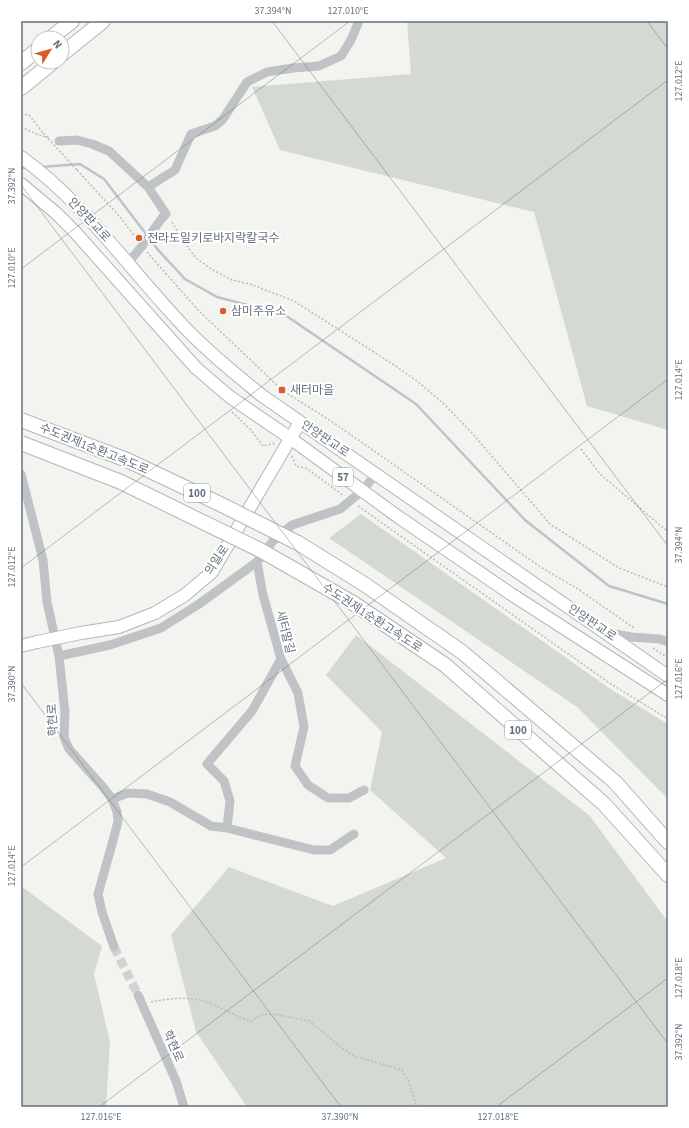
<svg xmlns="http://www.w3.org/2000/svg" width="689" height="1128" font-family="'Source Sans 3','Noto Sans KR',sans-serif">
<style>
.green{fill:#d4dad1}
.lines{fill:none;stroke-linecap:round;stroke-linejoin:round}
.stream{stroke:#bac4ca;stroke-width:2.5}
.minor-tunnel{stroke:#cfd4d3;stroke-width:9;stroke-dasharray:9 4.5;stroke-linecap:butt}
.major-casing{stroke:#b2b6b9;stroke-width:14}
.highway-casing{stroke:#b2b5b8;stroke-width:16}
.path{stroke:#b9bbbd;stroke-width:1.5;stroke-dasharray:2 2;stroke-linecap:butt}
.minor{stroke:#bfc3c6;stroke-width:9}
.major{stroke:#fff;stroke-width:12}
.highway{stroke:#fff;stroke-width:14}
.major-bridge-casing{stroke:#b2b6b9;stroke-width:14;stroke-linecap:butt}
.highway-bridge-casing{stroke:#b2b5b8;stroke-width:16;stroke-linecap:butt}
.path-bridge{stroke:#b9bbbd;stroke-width:1.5;stroke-dasharray:2 2;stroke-linecap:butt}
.minor-bridge{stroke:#bfc3c6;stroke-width:9}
.major-bridge{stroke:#fff;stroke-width:12}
.highway-bridge{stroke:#fff;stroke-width:14}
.ticks{fill:none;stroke:#64727f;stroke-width:1;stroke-opacity:0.45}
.poi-dot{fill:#da5c29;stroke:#fff;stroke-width:1.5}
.labels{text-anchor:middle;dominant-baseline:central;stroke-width:4;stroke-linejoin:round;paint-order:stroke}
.shield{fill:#fff;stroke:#929ca5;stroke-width:1}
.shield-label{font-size:11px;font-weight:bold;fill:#64727f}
.street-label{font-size:12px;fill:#64727f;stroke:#fff}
.poi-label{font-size:12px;fill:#64727f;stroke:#fff;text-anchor:start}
.neatline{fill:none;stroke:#64727f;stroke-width:1.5}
.ticks-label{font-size:10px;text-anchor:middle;fill:#64727f}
</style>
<rect width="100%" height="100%" fill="#f3f4ef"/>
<path class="green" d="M 407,21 L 668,21 L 668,430 L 587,406 L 534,212 L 280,150 L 252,87 L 411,74 Z
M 361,514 L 612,690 L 668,724 L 668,799 L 577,707 L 329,538 Z
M 356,635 L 590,816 L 668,922 L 668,1107 L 247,1107 L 196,1032 L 171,935 L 229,867 L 333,906 L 446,858 L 370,790 L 382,732 L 326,675 Z
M 21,886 L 102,946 L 94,974 L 110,1042 L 106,1107 L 21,1107 Z"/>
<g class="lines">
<path class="stream" d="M 41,167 L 80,164 L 104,179 L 159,251 L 185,279 L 217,297 L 285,315 L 416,404 L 525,520 L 609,586 L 668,604
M 21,168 L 28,168"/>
<path class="minor-tunnel" d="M 114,947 L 138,995"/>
<defs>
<path id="major" d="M 21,157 C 81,200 126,264 176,318 C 202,347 232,371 261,395 L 668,676
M 21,184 L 56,213 L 74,231 L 196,368 L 230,397 L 290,438 L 397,516 L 511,594 L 668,695
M 81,633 L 119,627 L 155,613 L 185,595 L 212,572 L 300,422
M 21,646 L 37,642"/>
<path id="highway" d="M 51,38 L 72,21
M 62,54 L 103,21
M 21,63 L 38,49
M 21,88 L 53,62
M 364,584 L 462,652 L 615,782 L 668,842
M 353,603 L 445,665 L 604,804 L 668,875"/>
</defs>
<use href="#major" class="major-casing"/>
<use href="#highway" class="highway-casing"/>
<path class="path" d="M 21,113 L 30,116 L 43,133
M 21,127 L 39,135 L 50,138
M 77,170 L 120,217 L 136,238
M 172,222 L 183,241 L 197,259 L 213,270 L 232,280 L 250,284 L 294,301 L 391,363 L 417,381 L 444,404 L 472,433 L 550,524 L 619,568 L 668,587
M 147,252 L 198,310 L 282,390 L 331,421 L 542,568 L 575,587 L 634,628
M 232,412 L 251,430 L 263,446 L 276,443
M 581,449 L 600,474 L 668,532
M 292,456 L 296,466 L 306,468 L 344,496
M 358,506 L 611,684 L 668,719
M 653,648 L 668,658
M 151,1002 C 167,999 187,996 203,1001 C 220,1006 234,1016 251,1021 L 261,1015 L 274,1014 L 309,1021 L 351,1055 L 402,1070 L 409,1082 L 417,1107"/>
<path class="minor" d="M 59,141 L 77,140 L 92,144 L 109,151 L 148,187 L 166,214 L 162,218
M 148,187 L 175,170 L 191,134 L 215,126 L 223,119 L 247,82 L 267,72 L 293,68 L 319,66 L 341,56 L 351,40 L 359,21
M 128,263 L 142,246
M 21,474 L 43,560 L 47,602 L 59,656 L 65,712 L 64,737 L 69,749 L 103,787 L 112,799 L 117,812 L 118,821 L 114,837 L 98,894 L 102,912 L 114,947
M 608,633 L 632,637 L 659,639 L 668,642
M 59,656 L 110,645 L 161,628 L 199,604 L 257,562
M 281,659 L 298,693 L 304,727 L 295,766 L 308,785 L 328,798 L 349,798 L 364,790
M 112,799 L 128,793 L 147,794 L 170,802 L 211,826 L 227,828 L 314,850 L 330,850 L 354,834
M 227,828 L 230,801 L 224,781 L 207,764 L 252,711 L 281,659 L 263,595 L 257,562 L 273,541 L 292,525 L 340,509 L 362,491 L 376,474
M 138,995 L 176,1081 L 184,1107"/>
<use href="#major" class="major"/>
<use href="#highway" class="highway"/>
<defs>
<path id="major-bridge" d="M 37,642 L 81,633"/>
<path id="highway-bridge" d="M 21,420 L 127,460 L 220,504 L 298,543 L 364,584
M 21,443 L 121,482 L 262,551 L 353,603"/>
</defs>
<use href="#major-bridge" class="major-bridge-casing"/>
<use href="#highway-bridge" class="highway-bridge-casing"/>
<path class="path-bridge" d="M 43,133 L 77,170"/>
<path class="minor-bridge" d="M 142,246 L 162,218"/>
<use href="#major-bridge" class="major-bridge"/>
<use href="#highway-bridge" class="highway-bridge"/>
</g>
<path class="ticks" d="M 272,21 L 668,546M 647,21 L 668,49M 21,185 L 668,1044M 21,269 L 350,21M 21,568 L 668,80M 21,683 L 341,1107M 21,867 L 668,379M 99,1107 L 668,679M 496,1107 L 668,978"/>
<g class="poi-dot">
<circle cx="139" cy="238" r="4"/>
<circle cx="223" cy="311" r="4"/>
<rect x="278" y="386" width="8" height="8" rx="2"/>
</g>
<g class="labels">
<g class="shield">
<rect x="333" y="468" width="20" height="18" rx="3"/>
<rect x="184" y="484" width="26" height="18" rx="3"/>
<rect x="505" y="721" width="26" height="18" rx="3"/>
</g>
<g class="shield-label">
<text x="343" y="477">57</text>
<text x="197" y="493">100</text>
<text x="518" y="730">100</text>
</g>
<g class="street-label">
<text transform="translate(89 220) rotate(47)">안양판교로</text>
<text transform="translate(325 439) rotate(34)">안양판교로</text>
<text transform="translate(94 449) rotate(22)">수도권제1순환고속도로</text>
<text transform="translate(217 560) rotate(-56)">의일로</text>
<text transform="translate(372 618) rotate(33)">수도권제1순환고속도로</text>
<text transform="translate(592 623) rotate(34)">안양판교로</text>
<text transform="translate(285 632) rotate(76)">새터말길</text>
<text transform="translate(53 720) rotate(-93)">학현로</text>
<text transform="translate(173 1046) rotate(66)">학현로</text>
</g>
<g class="poi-label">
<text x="147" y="238">전라도일키로바지락칼국수</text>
<text x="231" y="311">삼미주유소</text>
<text x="290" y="390">새터마을</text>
</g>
</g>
<rect width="689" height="1128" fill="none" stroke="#ffffff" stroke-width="44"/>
<g transform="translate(50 50) rotate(53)"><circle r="19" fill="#ffffff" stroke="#c1c7cc"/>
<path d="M0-3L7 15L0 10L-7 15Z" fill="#da5c29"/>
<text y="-6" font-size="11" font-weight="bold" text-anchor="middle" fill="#64727f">N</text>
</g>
<rect x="22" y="22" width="645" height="1084" class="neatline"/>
<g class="ticks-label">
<text x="273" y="14">37.394°N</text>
<text x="348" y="14">127.010°E</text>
<text transform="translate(678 81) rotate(-90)" y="4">127.012°E</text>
<text transform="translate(11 186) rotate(-90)" y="4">37.392°N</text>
<text transform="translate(11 268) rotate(-90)" y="4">127.010°E</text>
<text transform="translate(678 380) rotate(-90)" y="4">127.014°E</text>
<text transform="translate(678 545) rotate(-90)" y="4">37.394°N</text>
<text transform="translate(11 567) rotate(-90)" y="4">127.012°E</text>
<text transform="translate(678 679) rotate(-90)" y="4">127.016°E</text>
<text transform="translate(11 684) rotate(-90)" y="4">37.390°N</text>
<text transform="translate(11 866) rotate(-90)" y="4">127.014°E</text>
<text transform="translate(678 978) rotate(-90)" y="4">127.018°E</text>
<text transform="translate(678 1042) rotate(-90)" y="4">37.392°N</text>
<text x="101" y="1120">127.016°E</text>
<text x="340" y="1120">37.390°N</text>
<text x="498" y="1120">127.018°E</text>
</g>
</svg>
